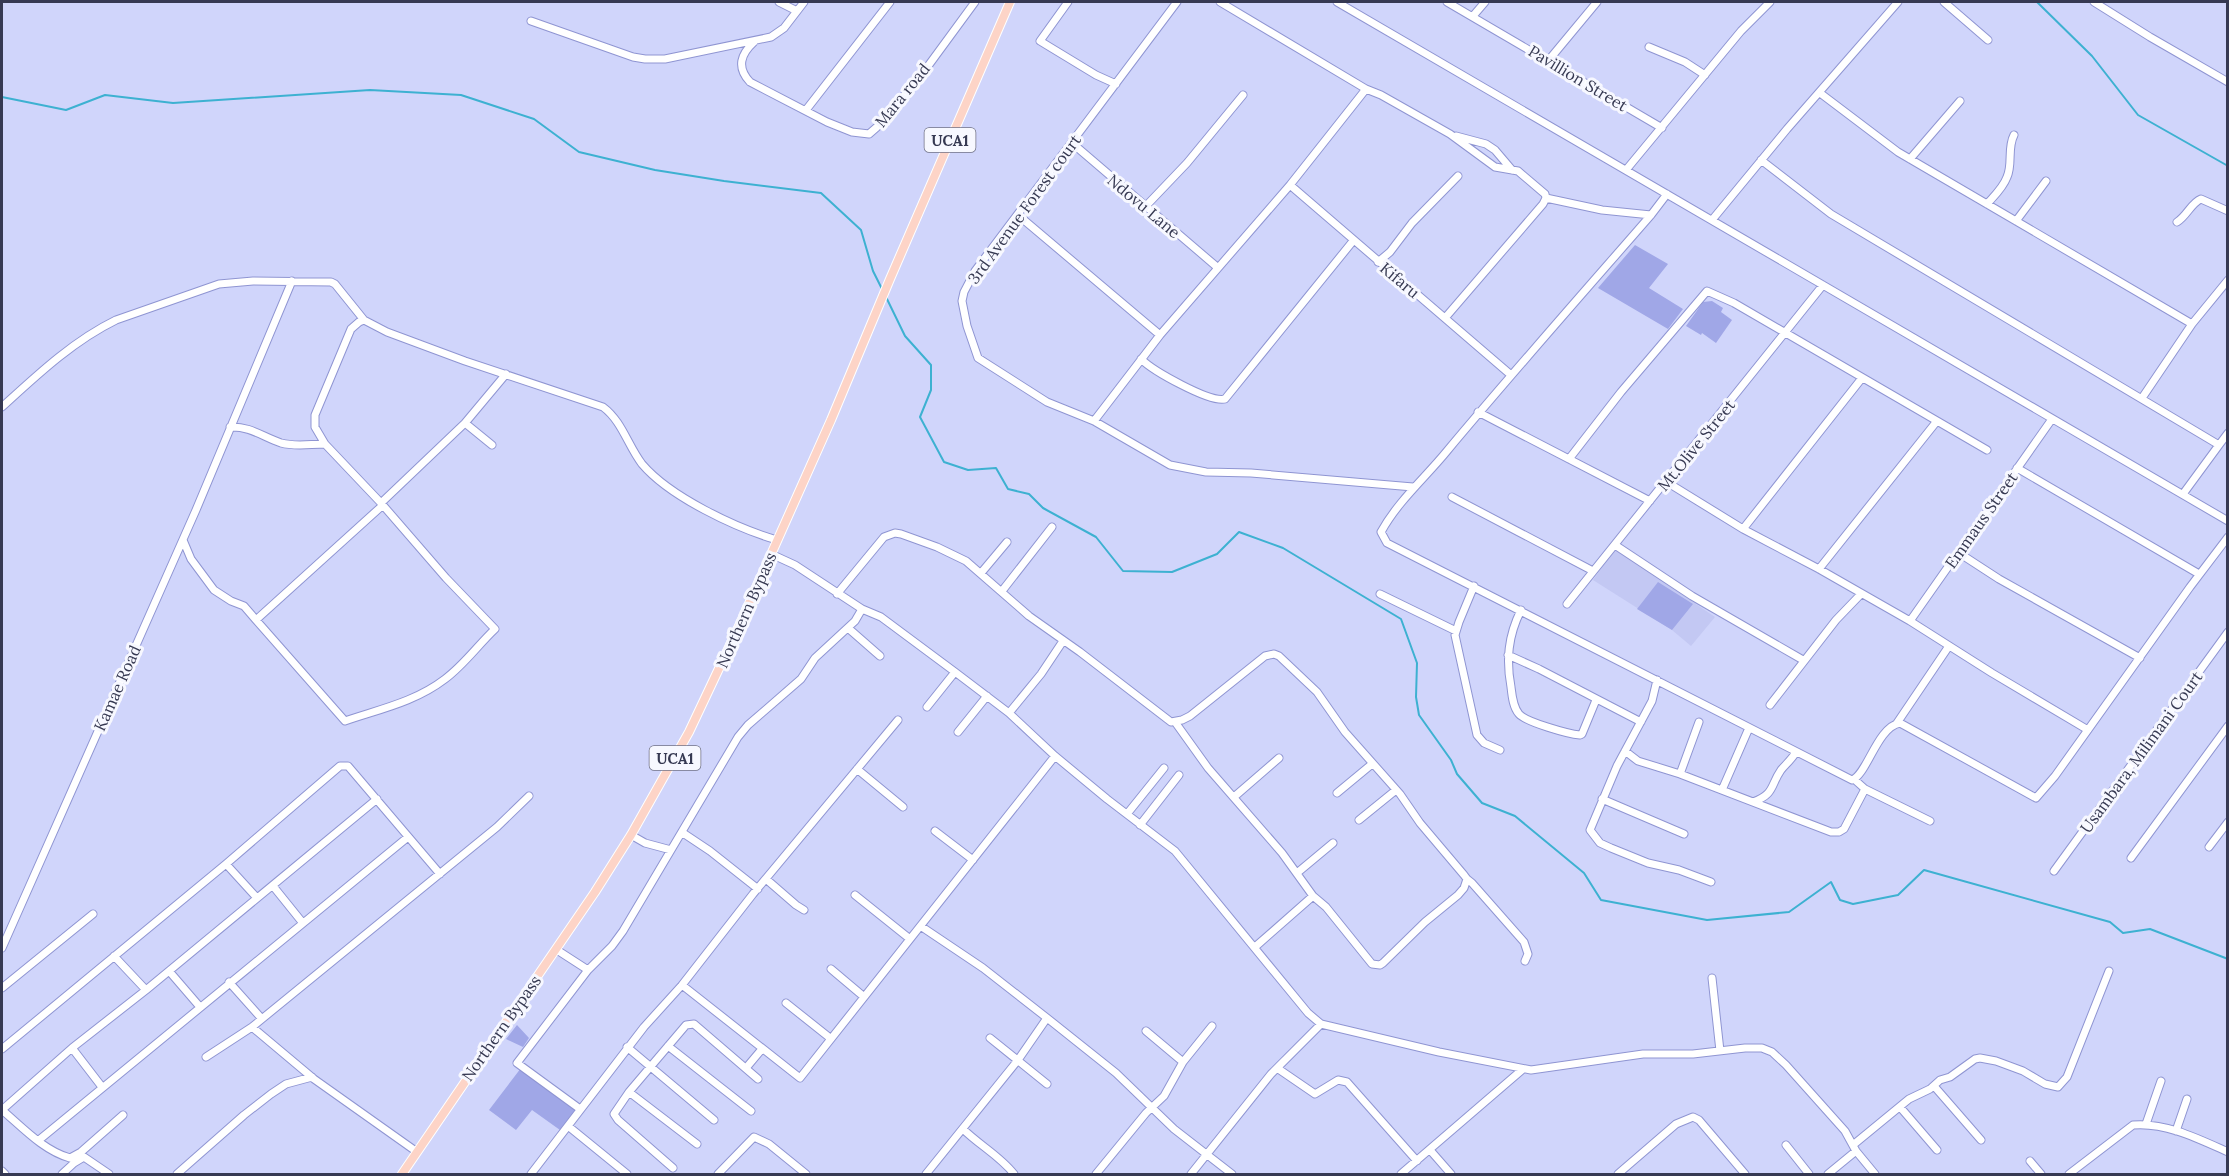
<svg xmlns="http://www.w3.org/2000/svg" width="2229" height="1176" font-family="Lora,serif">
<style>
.built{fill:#c3c8f3}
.green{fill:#a0a7e7}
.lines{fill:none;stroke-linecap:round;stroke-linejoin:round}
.stream{stroke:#3db1d1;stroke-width:2}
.minor-casing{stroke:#8f95d2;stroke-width:9}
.major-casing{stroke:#fff;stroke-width:10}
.minor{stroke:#fff;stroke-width:7}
.major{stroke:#fdd4c7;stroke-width:8}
.labels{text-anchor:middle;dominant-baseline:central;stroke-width:6;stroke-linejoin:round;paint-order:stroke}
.shield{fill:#f7f8ff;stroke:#707286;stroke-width:1.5}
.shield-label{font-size:15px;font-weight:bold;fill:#363952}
.street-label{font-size:16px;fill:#363952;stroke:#f7f8ff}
</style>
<rect width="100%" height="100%" fill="#d0d5fb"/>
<path class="built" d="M 1615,549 L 1715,617 L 1691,646 L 1672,630 L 1593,580 Z"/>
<path class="green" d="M 1635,245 L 1668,264 L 1649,288 L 1683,309 L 1668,329 L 1598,288 Z
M 1712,301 L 1723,308 L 1721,312 L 1732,320 L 1716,343 L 1702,333 L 1701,335 L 1686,326 L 1703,302 Z
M 1658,582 L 1693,604 L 1672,630 L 1637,609 Z
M 517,1025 L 529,1038 L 523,1047 L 506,1039 Z
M 521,1068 L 576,1109 L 560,1130 L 532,1110 L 516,1130 L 489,1110 Z"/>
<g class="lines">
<path class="stream" d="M 2037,2 L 2092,56 L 2138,115 L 2228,166
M 2,97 L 66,110 L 105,95 L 173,103 L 370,90 L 461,95 L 534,119 L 579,152 L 655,170 L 724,181 L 821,193 L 861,230 L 873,271 L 882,289
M 886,297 L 905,336 L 931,365 L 931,390 L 920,417 L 944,462 L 968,470 L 996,468 L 1008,489 L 1029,494 L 1043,508 L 1096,537 L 1123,571 L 1172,572 L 1217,554 L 1239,532 L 1283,548 L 1401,619 L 1417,663 L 1416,697 L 1419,715 L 1451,760 L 1457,774 L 1482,803 L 1515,816 L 1584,873 L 1601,900 L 1707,920 L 1789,912 L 1831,882 L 1840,900 L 1853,904 L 1898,895 L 1924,870 L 2110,922 L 2123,933 L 2150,929 L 2228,959"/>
<defs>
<path id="minor" d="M 779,2 L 797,11
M 1068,2 L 1040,41 L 1096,75 L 1116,84
M 1177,2 L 975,271 L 964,292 L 962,301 L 967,326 L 978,358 L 1047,402 L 1094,421 L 1170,465 L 1206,472 L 1251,473 L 1413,487
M 1220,2 L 1366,89 L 1381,95 L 1450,134 L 1495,167 L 1518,171 L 1545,194 L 1546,198 L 1543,204 L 1445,318
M 1337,2 L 2228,521
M 1447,2 L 1662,128
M 1944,2 L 1988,40
M 2094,2 L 2150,37 L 2228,82
M 1473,16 L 1485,2
M 531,21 L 633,57 L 645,59 L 665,59 L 771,37 L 784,28 L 804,2
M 754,42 C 741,54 736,67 750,82 L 827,122 L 852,132 L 869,134 L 877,127 L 920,77 L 975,2
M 1649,47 L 1685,62 L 1705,75
M 1548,61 L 1597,2
M 1820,93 L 1898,152 L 2192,324 L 2142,398
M 806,110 L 890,2
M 1456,136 L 1486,144 L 1495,150 L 1512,170
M 1072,143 L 1217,267
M 1910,159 L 1960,101
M 1761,160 L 1831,214 L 2219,445 L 2183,494
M 1626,170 L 1741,31 L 1770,2
M 1290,185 L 1511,375
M 1667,194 L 1651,215 C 1583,293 1514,371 1447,451 C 1425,478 1398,501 1381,532 L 1387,543 L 1852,780 C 1867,775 1877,727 1900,723 L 2036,798 L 2055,776 L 2190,587 L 2228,537
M 1546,198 L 1602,210 L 1651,215
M 1987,204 C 1994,196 2003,188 2007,177 C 2013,164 2007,148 2014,135
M 1145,207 L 1187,163 L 1243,95
M 1018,215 L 1160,335
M 1712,220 L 1787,129 L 1898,2
M 2016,221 L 2046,181
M 2177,222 C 2187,216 2191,203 2201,199 L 2228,211
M 1378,262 L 1390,252 L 1412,223 L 1458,176
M 2192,324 L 2228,280
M 1141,359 C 1153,371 1210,403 1225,399 L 1353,241
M 2,407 C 37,375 73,341 116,320 L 219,284 L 253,281 L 331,282 L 335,284 L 364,320 L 387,332 L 465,361 L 603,407 C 622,421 628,446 642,464 C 670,497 736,528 777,540
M 1478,412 L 1650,501
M 1094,421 L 1160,335 L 1290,185 L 1366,89
M 465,423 L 492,445
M 230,427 C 250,426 263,437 281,443 C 296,447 310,444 325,444
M 2219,445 L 2228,433
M 1569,459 L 1621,392 L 1707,291 L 1734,303 L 1987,450
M 2017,468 L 2199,574
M 1665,481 L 1743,529 L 1819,569 L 1910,621 L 1992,673 L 2088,730
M 1452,497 L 1593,571
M 381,503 L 465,423 L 506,374
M 1743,529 L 1862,378
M 183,540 L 191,559 L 214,590 L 231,601 L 244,606 L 256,620 L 383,505
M 1615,545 L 1692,596 L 1803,660
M 1959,553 L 1999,579 L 2140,658
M 771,554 L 795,565 L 862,609 L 881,617 L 955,672 L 1009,713 L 1055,756 L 1107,799 L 1175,851 L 1308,1013 L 1321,1024 L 1439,1052 L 1531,1070 L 1643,1054 L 1693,1054 L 1745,1048 L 1762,1048 L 1772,1052 L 1786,1065 L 1845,1131 L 1856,1151 L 1875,1174
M 1819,569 L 1937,421
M 981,573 L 1007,542
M 1474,586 L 1459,622 L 1455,635 L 1477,735 L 1484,743 L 1500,750
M 1002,591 L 1052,527
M 837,594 L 884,537 L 895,533 L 901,534 L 937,547 L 966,561 L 1029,616 L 1080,652 L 1171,722 L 1182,720 L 1190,716 L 1265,656 L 1274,654 L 1279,656 L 1317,692 L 1345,732 L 1400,794 L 1420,823 L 1464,875 L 1467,879 L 1464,888 L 1458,895 L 1425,922 L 1383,963 L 1380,965 L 1372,964 L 1326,907 L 1313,896 L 1282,853 L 1208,768 L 1175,722
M 1380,594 L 1456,631
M 1567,604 L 1823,285
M 1521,610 C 1508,636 1506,660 1511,687 C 1512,696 1513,707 1519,714 C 1526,722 1568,734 1580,735 L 1582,734 L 1596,700
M 256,620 L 345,721 C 380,709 415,702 445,679 C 464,665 478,645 495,629 L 446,578 L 381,503 L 325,444 L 315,427 L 315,415 L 351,329 L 359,322 L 364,320
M 1910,621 L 2052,419
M 848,628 L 880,656
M 1508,655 L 1539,669 L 1641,722
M 1657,680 L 1652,701 L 1617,766 L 1590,830 L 1600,843 L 1611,848 L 1648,863 L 1679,870 L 1711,882
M 1770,705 L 1836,620 L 1861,594
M 927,707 L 955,672
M 1009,713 L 1041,674 L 1063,641
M 1897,723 L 1949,646
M 958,732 L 987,696
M 1625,751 L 1638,761 L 1680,774 L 1831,832 L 1839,832 L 1844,829 L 1865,789 L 1855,780
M 857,769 L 903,807
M 1680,774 L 1699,722
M 1865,789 L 1930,821
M 1722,790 L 1749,728
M 1337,793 L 1372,764
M 1234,797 L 1279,758
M 1602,799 L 1684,834
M 1753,802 C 1775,794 1770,786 1781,770 C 1786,764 1792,759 1796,752
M 1127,814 L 1164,768
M 1359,820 L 1396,790
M 1140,825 L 1179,775
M 935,831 L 973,860
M 683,833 L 710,851 L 758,889
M 631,835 L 645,843 L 671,850
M 2209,847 L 2228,822
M 2131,858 L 2228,726
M 226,864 L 257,898
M 2054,871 L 2228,632
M 1297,873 L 1333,843
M 766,879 L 796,905 L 804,910
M 1467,879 L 1472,883 L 1524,942 L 1528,954 L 1525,961
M 273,886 L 302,922
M 855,895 L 910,939
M 922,927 L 983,968 L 1047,1018 L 1116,1073 L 1174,1129 L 1232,1174
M 1255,947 L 1313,896
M 2,948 L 196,510 L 292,281
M 557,950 L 588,970
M 114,956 L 146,990
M 831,969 L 863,996
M 169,971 L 200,1007
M 1712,978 L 1720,1051
M 229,982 L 262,1019
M 682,985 L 800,1078 L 1055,756
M 2,988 L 93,914
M 786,1003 L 830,1038
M 252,1027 L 314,1079 L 417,1152
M 1146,1031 L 1183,1062
M 990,1038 L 1047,1084
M 668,1046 L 751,1111
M 627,1047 L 714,1120
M 72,1048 L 102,1087
M 2,1049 L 226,864 L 340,766 L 348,766 L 440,874
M 206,1057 L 252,1027 L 497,827 L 529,796
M 746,1068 L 762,1049
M 1277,1068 L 1315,1094 L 1338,1080 L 1347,1082 L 1417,1161
M 1934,1086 L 1981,1140
M 629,1092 L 697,1144
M 1900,1107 L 1937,1150
M 580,1109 L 517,1063 L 588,970 L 612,946 L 623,931 L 738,737 L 748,725 L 801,679 L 815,658 L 855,621 L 862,609
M 2,1110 L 72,1048 L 146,990 L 377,799
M 2,1110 C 22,1127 44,1151 70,1158 L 81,1152 L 123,1115
M 2146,1124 L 2161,1081
M 568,1126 L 627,1174
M 963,1129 C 979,1145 1000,1156 1014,1174
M 2176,1131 L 2187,1099
M 39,1140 L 408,837
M 1786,1145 L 1809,1174
M 1853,1145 L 1909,1099 L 1930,1089 L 1940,1080 L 1950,1077 L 1975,1059 L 1980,1058 L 1996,1061 L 2023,1071 L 2045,1084 L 2058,1087 L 2067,1077 L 2109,971
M 1430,1150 L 1451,1174
M 2030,1161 L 2041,1174
M 673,1168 L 618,1120 L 614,1114 L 629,1092 L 686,1025 L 694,1024 L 758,1079
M 2,1171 L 5,1174
M 62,1174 L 74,1163 L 84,1157 L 109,1174
M 177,1174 L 244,1115 L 271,1094 L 286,1084 L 312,1077
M 531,1174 L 644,1027 L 682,985 L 753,894 L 898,720
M 718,1174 L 754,1137 L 769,1144 L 806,1174
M 926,1174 L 1018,1060 L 1047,1018
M 1096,1174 L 1146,1113 L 1164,1096 L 1183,1062 L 1212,1026
M 1191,1174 L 1271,1074 L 1321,1024
M 1401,1174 L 1523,1069
M 1618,1174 L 1676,1124 L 1693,1117 L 1699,1120 L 1745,1174
M 1828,1174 L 1856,1151
M 2069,1174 L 2133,1125 C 2165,1122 2199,1139 2228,1152"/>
<path id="major" d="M 402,1174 L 595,892 L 631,835 L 689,732 L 740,624 L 831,420 L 890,279 L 1010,2"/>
</defs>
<use href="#minor" class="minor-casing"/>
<use href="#major" class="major-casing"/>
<use href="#minor" class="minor"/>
<use href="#major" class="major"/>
</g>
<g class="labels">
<g class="shield">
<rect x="924.5" y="128" width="51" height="24" rx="4.5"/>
<rect x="649.5" y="746" width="51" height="24" rx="4.5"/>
</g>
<g class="shield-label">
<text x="950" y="140">UCA1</text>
<text x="675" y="758">UCA1</text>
</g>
<g class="street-label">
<text transform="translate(1578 78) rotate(31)">Pavillion Street</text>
<text transform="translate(902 95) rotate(-51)">Mara road</text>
<text transform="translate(1144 206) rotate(40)">Ndovu Lane</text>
<text transform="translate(1024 209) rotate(-54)">3rd Avenue Forest court</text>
<text transform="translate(1400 280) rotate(40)">Kifaru</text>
<text transform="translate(1696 445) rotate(-51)">Mt.Olive Street</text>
<text transform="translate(1981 520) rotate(-55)">Emmaus Street</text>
<text transform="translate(746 610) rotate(-66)">Northern Bypass</text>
<text transform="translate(117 688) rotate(-66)">Kamae Road</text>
<text transform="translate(2141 752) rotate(-54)">Usambara, Milimani Court</text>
<text transform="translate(501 1028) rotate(-55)">Northern Bypass</text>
</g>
</g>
<rect width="2229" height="1176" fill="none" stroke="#363952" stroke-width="6"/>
</svg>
